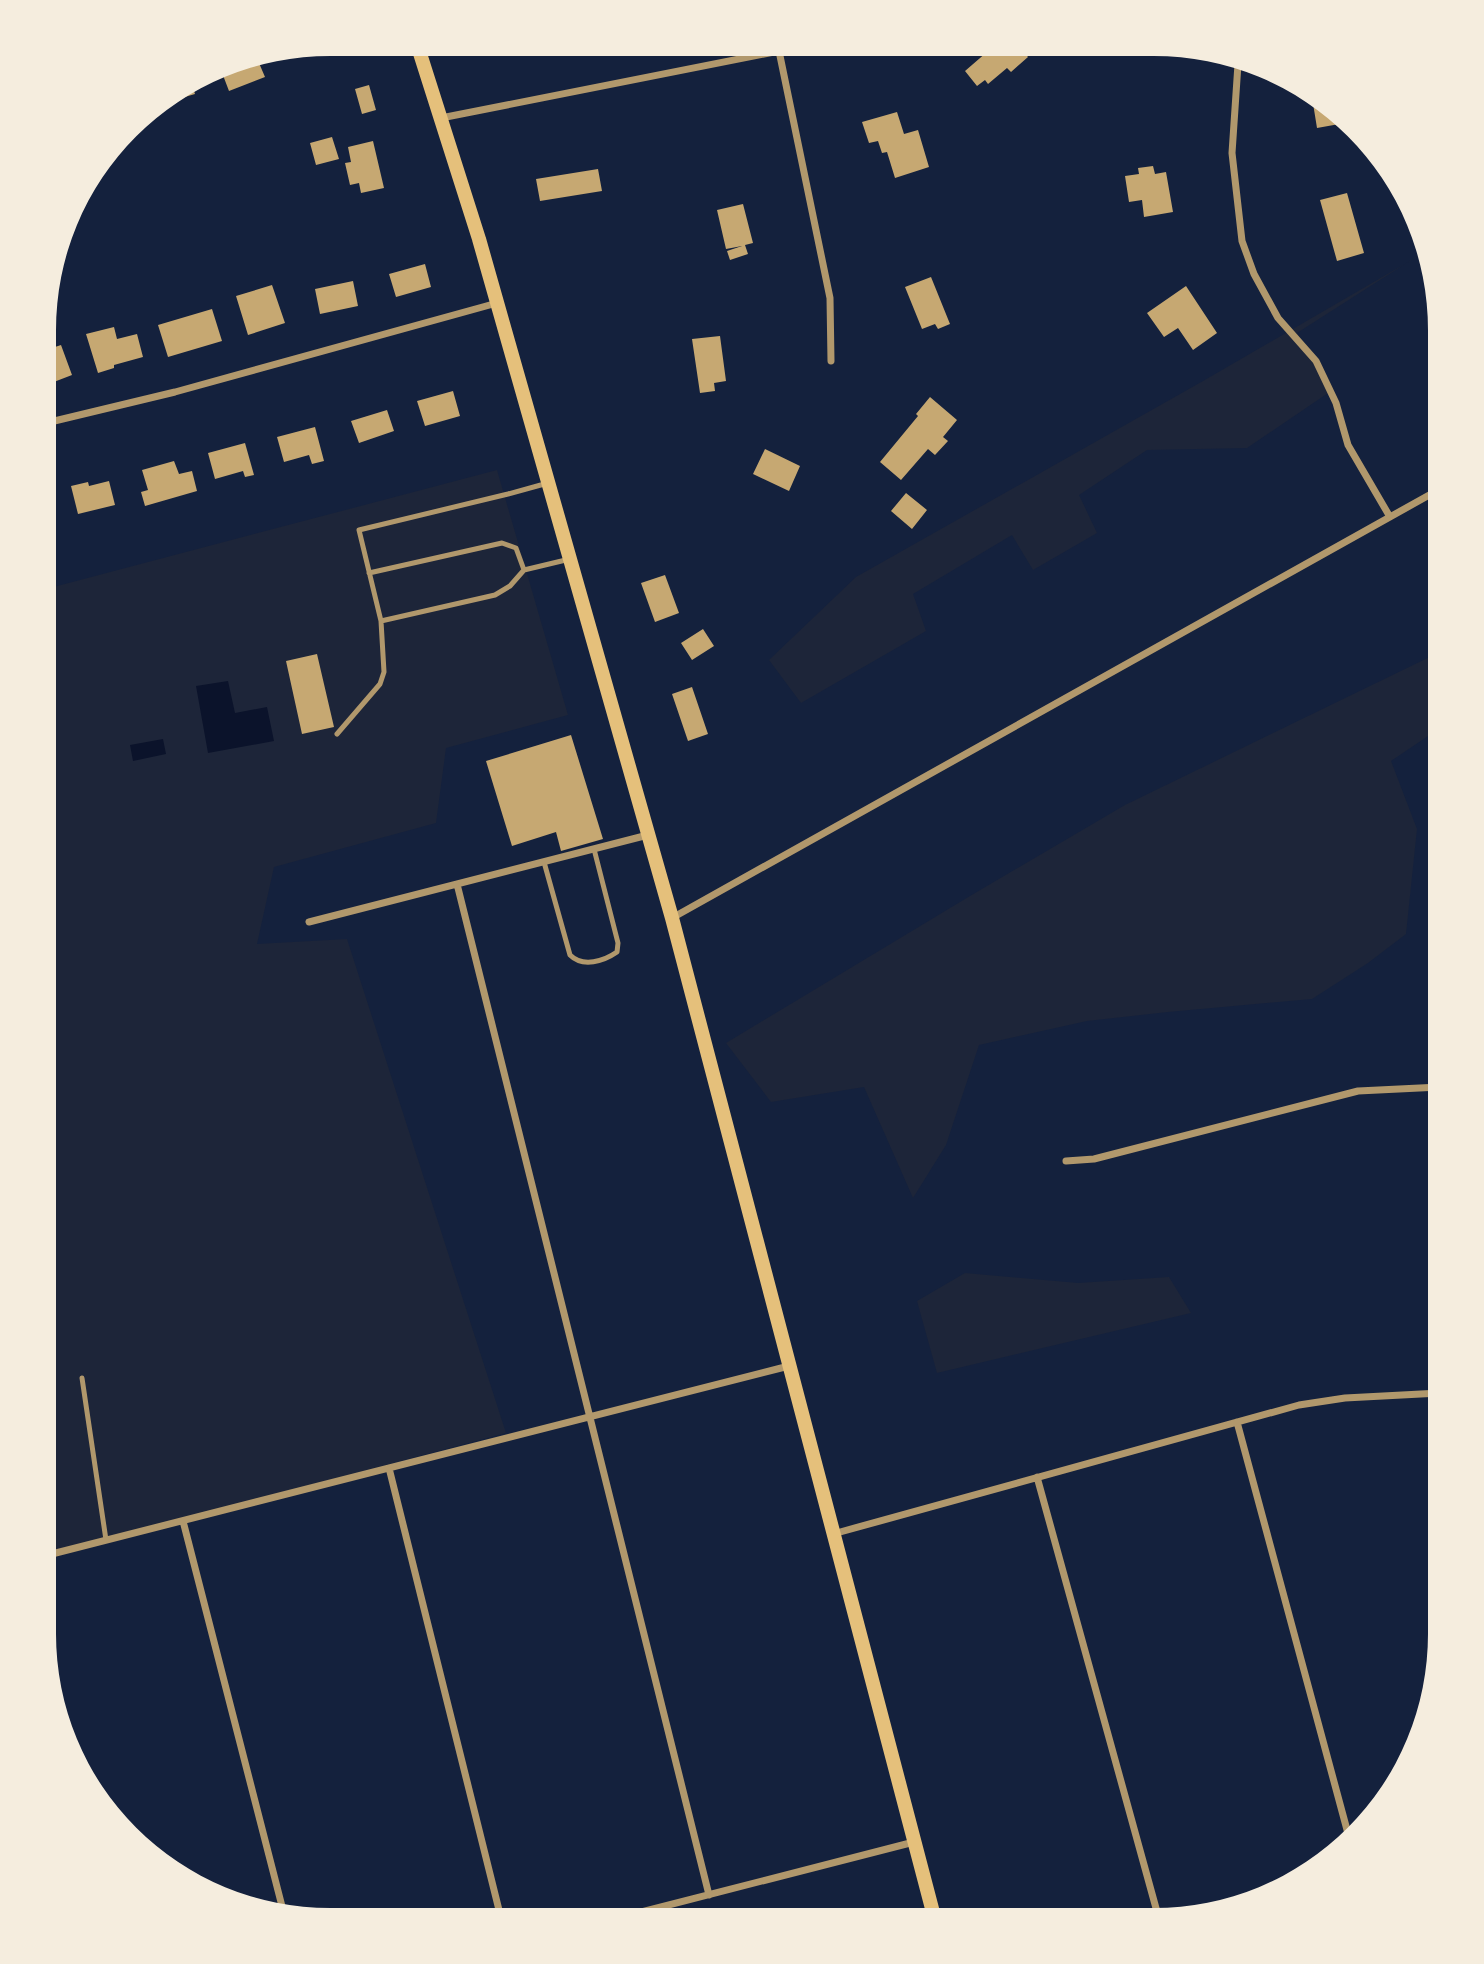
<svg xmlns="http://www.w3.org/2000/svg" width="1484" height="1964" font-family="Karla,sans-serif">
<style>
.green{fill:#1d2539}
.water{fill:#0b132b}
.building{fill:#c6a872}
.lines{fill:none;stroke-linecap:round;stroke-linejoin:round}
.service{stroke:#b1986c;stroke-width:5}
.minor{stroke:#b1986c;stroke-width:7}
.secondary{stroke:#e5c07b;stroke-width:14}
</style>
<rect width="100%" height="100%" fill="#14213d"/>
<path class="green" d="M 1422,254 L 1423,258 L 1419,255 L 1297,333 L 1334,389 L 1247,448 L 1147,450 L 1079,495 L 1097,533 L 1033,570 L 1012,535 L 913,594 L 926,631 L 801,703 L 769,660 L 856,577 L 1203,381 Z
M 497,470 L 568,715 L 446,748 L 436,823 L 274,867 L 257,944 L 347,939 L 506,1433 L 44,1556 L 46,589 Z
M 1440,652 L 1440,728 L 1391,761 L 1417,829 L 1406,934 L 1368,963 L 1312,999 L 1168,1012 L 1087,1021 L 979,1045 L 946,1145 L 913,1198 L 864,1087 L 771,1102 L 726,1043 L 970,896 L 1125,805 Z
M 965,1273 L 1078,1283 L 1169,1277 L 1191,1313 L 937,1373 L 917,1301 Z"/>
<path class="water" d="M 228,681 L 235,713 L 267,707 L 274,741 L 208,753 L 196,686 Z
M 163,739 L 166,754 L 133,761 L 130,745 Z"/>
<path class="building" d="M 330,44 L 349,44 L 349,45 L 314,51 L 313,47 Z
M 987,46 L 1019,46 L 1028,57 L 1011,72 L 1007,68 L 988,84 L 985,80 L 977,86 L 965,71 L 987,52 L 984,49 Z
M 256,56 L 265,77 L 229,91 L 221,70 Z
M 192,85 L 195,94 L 164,103 L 164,102 Z
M 369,85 L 376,110 L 362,114 L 355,89 Z
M 1311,91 L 1345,120 L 1345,123 L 1317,128 Z
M 897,112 L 904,134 L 918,130 L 929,167 L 895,178 L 887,152 L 882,153 L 878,141 L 869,143 L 862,122 Z
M 332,137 L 339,159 L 316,165 L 310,143 Z
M 373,141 L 384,188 L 361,193 L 359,183 L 350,185 L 345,163 L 351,162 L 348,147 Z
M 1153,166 L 1155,174 L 1166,172 L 1173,212 L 1144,217 L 1142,200 L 1129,202 L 1125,176 L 1139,174 L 1138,168 Z
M 598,169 L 602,191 L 540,201 L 536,179 Z
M 1347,193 L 1364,253 L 1337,261 L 1320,200 Z
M 743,204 L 753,243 L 745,245 L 748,254 L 730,260 L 727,251 L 742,246 L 726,249 L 717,210 Z
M 425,264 L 431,287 L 396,297 L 389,274 Z
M 931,277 L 950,324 L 938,329 L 935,324 L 922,329 L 905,287 Z
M 353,281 L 358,306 L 320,314 L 315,289 Z
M 272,285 L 285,323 L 248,335 L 236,296 Z
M 1186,286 L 1217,333 L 1193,350 L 1178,328 L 1164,337 L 1147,313 Z
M 212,309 L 222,341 L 168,357 L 158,325 Z
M 114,327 L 117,339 L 137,334 L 143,357 L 114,365 L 114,368 L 98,373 L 86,334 Z
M 720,336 L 726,381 L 714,383 L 715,391 L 700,393 L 692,339 Z
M 61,345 L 72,375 L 46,385 L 46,350 Z
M 453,391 L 460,416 L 425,426 L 417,401 Z
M 930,397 L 957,420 L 943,437 L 948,441 L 935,455 L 928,449 L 901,480 L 880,462 L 918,416 L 916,414 Z
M 387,410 L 394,431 L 359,443 L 351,421 Z
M 315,427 L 324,461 L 312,464 L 309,455 L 284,462 L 277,437 Z
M 245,443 L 254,475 L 245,477 L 243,471 L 215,479 L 208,453 Z
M 765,449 L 800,466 L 789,491 L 753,474 Z
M 174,461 L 179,474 L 192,471 L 197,491 L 145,506 L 141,492 L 148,490 L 142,470 Z
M 109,481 L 115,505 L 78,514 L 71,486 L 88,482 L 89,486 Z
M 906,493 L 927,510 L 912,529 L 891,511 Z
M 665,575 L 679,613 L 655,622 L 641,583 Z
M 703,629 L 714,646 L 692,660 L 681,643 Z
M 317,654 L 334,727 L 302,734 L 286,661 Z
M 692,687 L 708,734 L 688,741 L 672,694 Z
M 571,735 L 603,839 L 561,851 L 556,832 L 512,846 L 486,761 Z"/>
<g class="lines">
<path class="service" d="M 548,483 L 508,494 L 359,530 L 381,621 L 495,595 L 510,586 L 524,570 L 570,559
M 369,573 L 502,543 L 516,548 L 524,570
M 337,734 L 380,684 L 384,672 L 381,621
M 544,862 L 570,955 C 583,968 604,961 617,952 L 618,943 L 594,849
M 82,1378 L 106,1540"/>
<path class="minor" d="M 779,51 L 830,298 L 831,361
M 1238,64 L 1232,153 L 1242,241 L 1254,274 L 1278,318 L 1316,361 L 1336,403 L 1348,445 L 1390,517
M 441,118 L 779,51 L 799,45
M 46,423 L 175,392 L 497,303
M 457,884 L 709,1895
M 672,918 L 1440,489
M 309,922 L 648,835
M 1066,1161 L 1094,1159 L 1358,1091 L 1440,1087
M 1237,1422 L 1350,1841
M 389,1468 L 501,1918
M 1037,1477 L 1159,1919
M 183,1521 L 284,1914
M 833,1534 L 1299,1405 L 1345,1398 L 1440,1393
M 44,1556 L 789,1366
M 614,1919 L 914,1842"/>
<path class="secondary" d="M 417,44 L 479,239 L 672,918 L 935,1920"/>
</g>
<path d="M0 0H1484V1964H0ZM330 56H1154A274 274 0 0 1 1428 330V1634A274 274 0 0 1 1154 1908H330A274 274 0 0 1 56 1634V330A274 274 0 0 1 330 56Z" fill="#f5edde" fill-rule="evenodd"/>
</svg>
